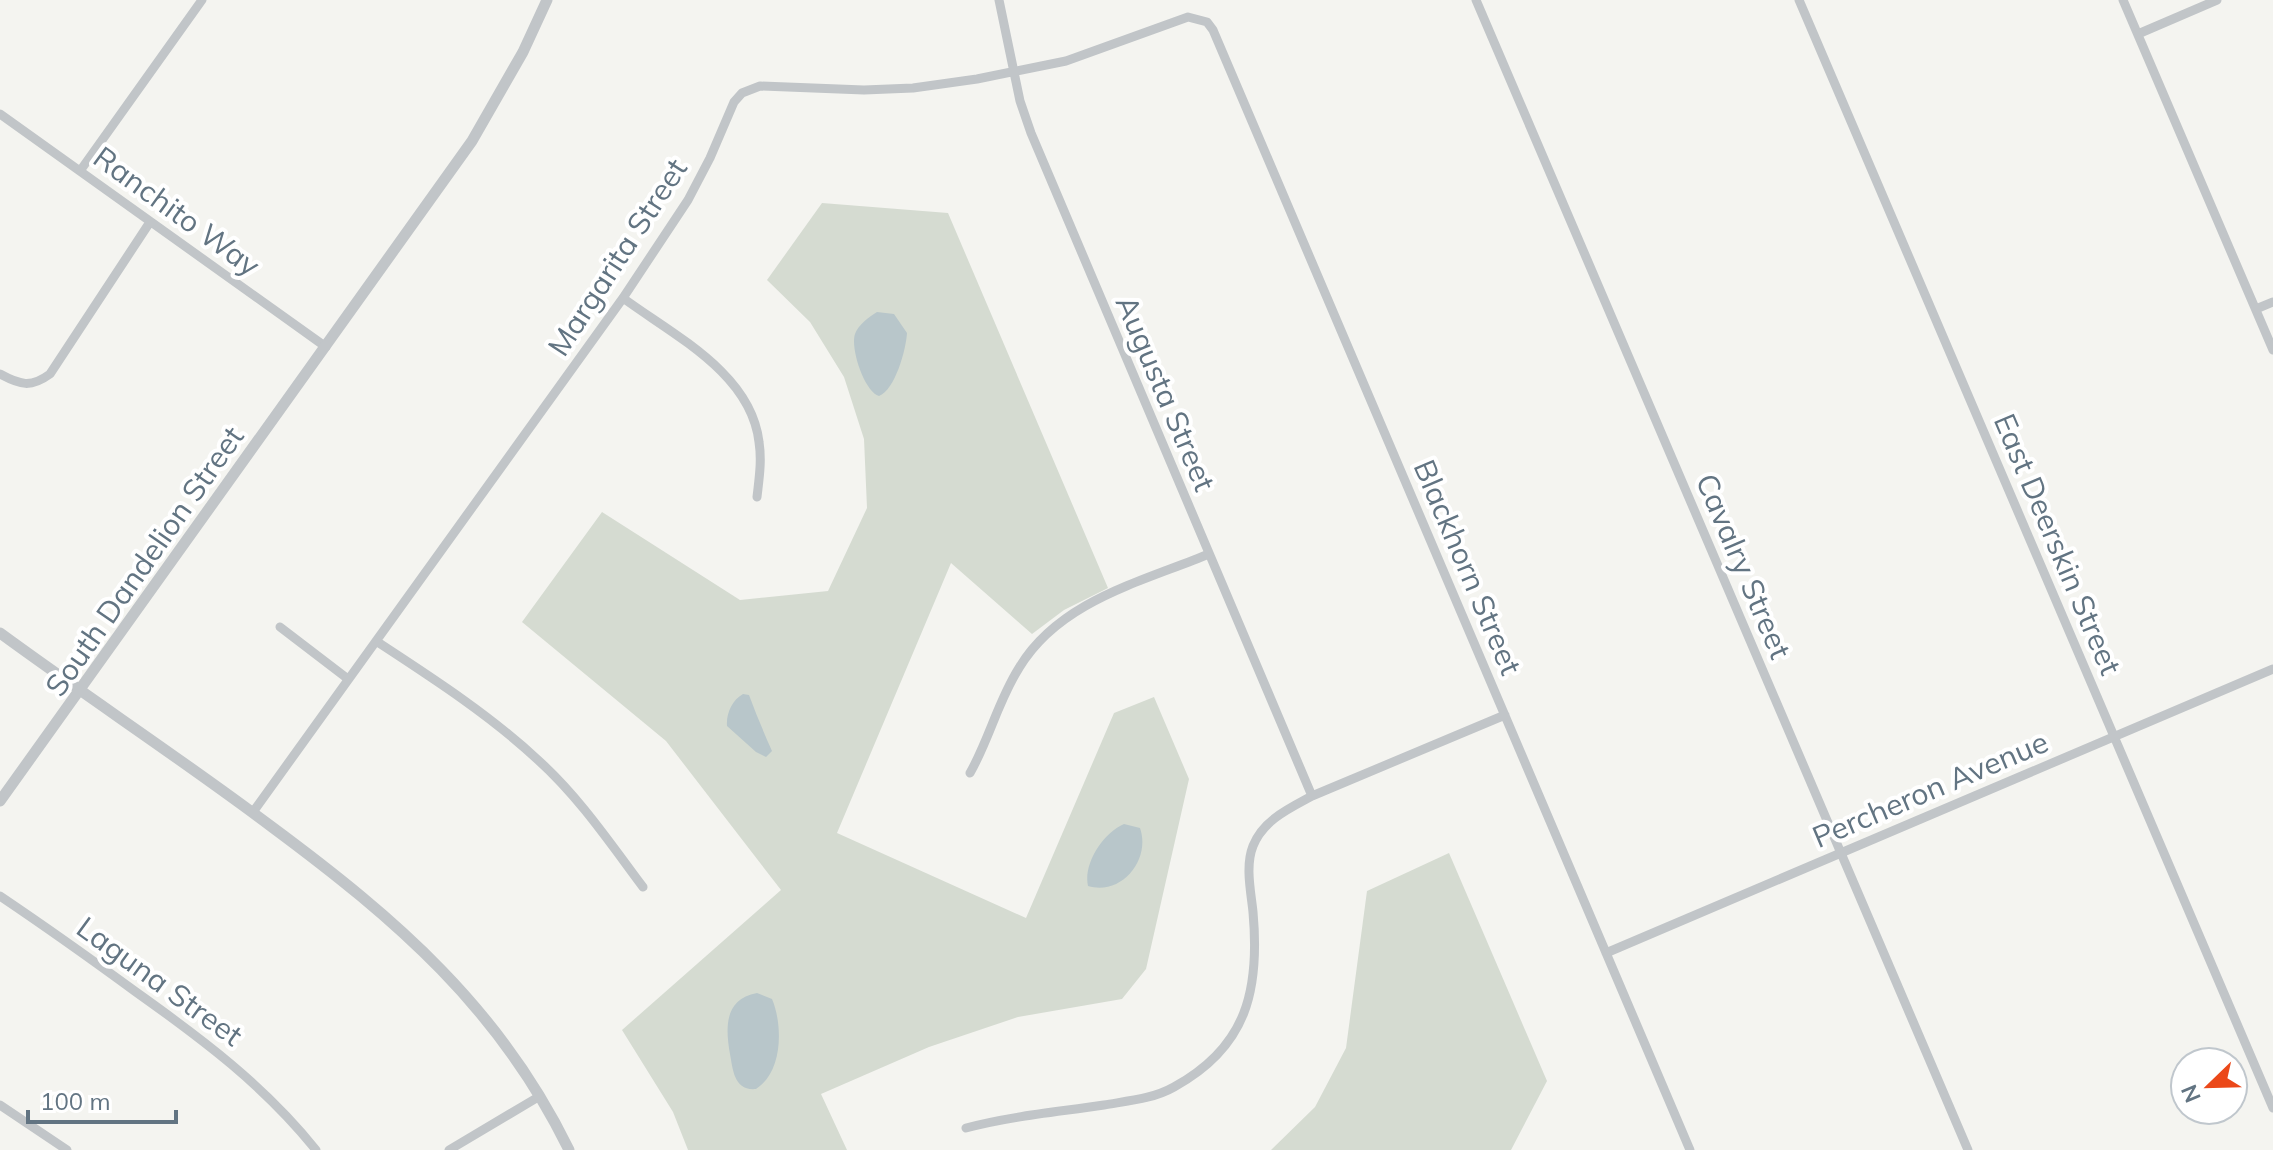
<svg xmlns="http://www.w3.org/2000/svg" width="2273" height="1150" font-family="Mulish,sans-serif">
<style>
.green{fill:#d5dbd1}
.water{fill:#b8c6ca}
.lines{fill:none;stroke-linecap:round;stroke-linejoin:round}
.minor{stroke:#c1c5c8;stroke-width:9}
.tertiary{stroke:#c1c5c8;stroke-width:11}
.labels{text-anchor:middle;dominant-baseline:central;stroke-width:8;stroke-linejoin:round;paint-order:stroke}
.street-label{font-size:30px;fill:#627482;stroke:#fff}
</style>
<rect width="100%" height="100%" fill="#f4f4f0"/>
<path class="green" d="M 822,203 L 948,213 L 1108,588 L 1064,610 L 1032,634 L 951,563 L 837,833 L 1026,918 L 1114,713 L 1154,697 L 1189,779 L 1146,969 L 1122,999 L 1018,1017 L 929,1047 L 821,1094 L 847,1150 L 688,1150 L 673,1112 L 622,1030 L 781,890 L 666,741 L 522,622 L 602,512 L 740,600 L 828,591 L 867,508 L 864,439 L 844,377 L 810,322 L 767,280 Z
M 1449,853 L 1547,1081 L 1511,1150 L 1271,1150 L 1315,1107 L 1346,1048 L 1367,891 Z"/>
<path class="water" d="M 877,312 L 894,314 L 907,333 C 906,350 895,390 879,396 C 865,392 850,349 855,334 C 858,325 869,317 877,312 Z
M 743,694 L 749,695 C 756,714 764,733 772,751 L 766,757 L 756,752 L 727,726 C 726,714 732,700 743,694 Z
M 1124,824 L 1140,828 C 1151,859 1122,896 1088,886 C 1083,864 1103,833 1124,824 Z
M 757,993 L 772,999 C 783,1025 783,1072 756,1089 C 734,1091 733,1070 730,1054 C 725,1026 725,999 757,993 Z"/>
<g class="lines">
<path class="minor" d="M 999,0 L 1020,101 L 1031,133 L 1312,796
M 1476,0 L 1968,1150
M 1799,0 L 2273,1108
M 2123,0 L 2273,350
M 2138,34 L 2217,0
M 0,114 L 326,347
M 80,171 L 202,0
M 623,298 C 673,335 751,373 759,442 C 762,461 759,479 757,497
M 2256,309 L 2273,302
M 0,374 C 20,385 31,388 50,374 L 150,222
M 280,627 L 348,679
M 376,641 C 431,677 490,715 538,760 C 579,797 610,843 643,887
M 970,773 C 989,740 998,701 1019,668 C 1059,601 1141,582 1209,554
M 253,812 L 623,298 L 688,200 L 710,158 L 734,102 L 742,93 L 760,86 L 864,90 L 913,88 L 977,79 L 1066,61 L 1188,17 L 1207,22 L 1213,30 L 1690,1150
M 0,896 C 46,927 91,959 136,992 C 202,1039 265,1086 316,1150
M 1606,953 L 2273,669
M 0,1105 L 67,1150
M 966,1128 C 1011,1116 1058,1112 1104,1105 C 1127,1101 1153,1099 1174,1087 C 1247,1047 1260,990 1253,912 C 1251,892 1245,866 1253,846 C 1263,820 1290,808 1312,796 L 1505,715
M 449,1150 L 540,1096"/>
<path class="tertiary" d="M 0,633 C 90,699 183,760 272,827 C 396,919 500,1008 569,1150
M 0,801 L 472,141 L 523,52 L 547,0"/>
</g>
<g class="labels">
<g class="street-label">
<text transform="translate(177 211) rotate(36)">Ranchito Way</text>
<text transform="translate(617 257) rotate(-57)">Margarita Street</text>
<text transform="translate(1166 393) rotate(67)">Augusta Street</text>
<text transform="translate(2058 544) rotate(67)">East Deerskin Street</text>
<text transform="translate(144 561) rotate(-55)">South Dandelion Street</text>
<text transform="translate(1744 566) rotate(67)">Cavalry Street</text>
<text transform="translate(1468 567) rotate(67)">Blackhorn Street</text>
<text transform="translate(1930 789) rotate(-23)">Percheron Avenue</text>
<text transform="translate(160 981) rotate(36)">Laguna Street</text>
</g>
</g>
<g transform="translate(2209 1086) rotate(247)"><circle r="38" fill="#ffffff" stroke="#c0c7cd" stroke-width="2"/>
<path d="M0-6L14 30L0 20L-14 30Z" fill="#eb4819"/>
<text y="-12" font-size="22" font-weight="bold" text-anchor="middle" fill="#627482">N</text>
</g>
<path d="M28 1110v12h148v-12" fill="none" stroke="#627482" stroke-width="4"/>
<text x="40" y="1110" font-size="24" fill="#627482" stroke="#ffffff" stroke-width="6" paint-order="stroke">100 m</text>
</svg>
